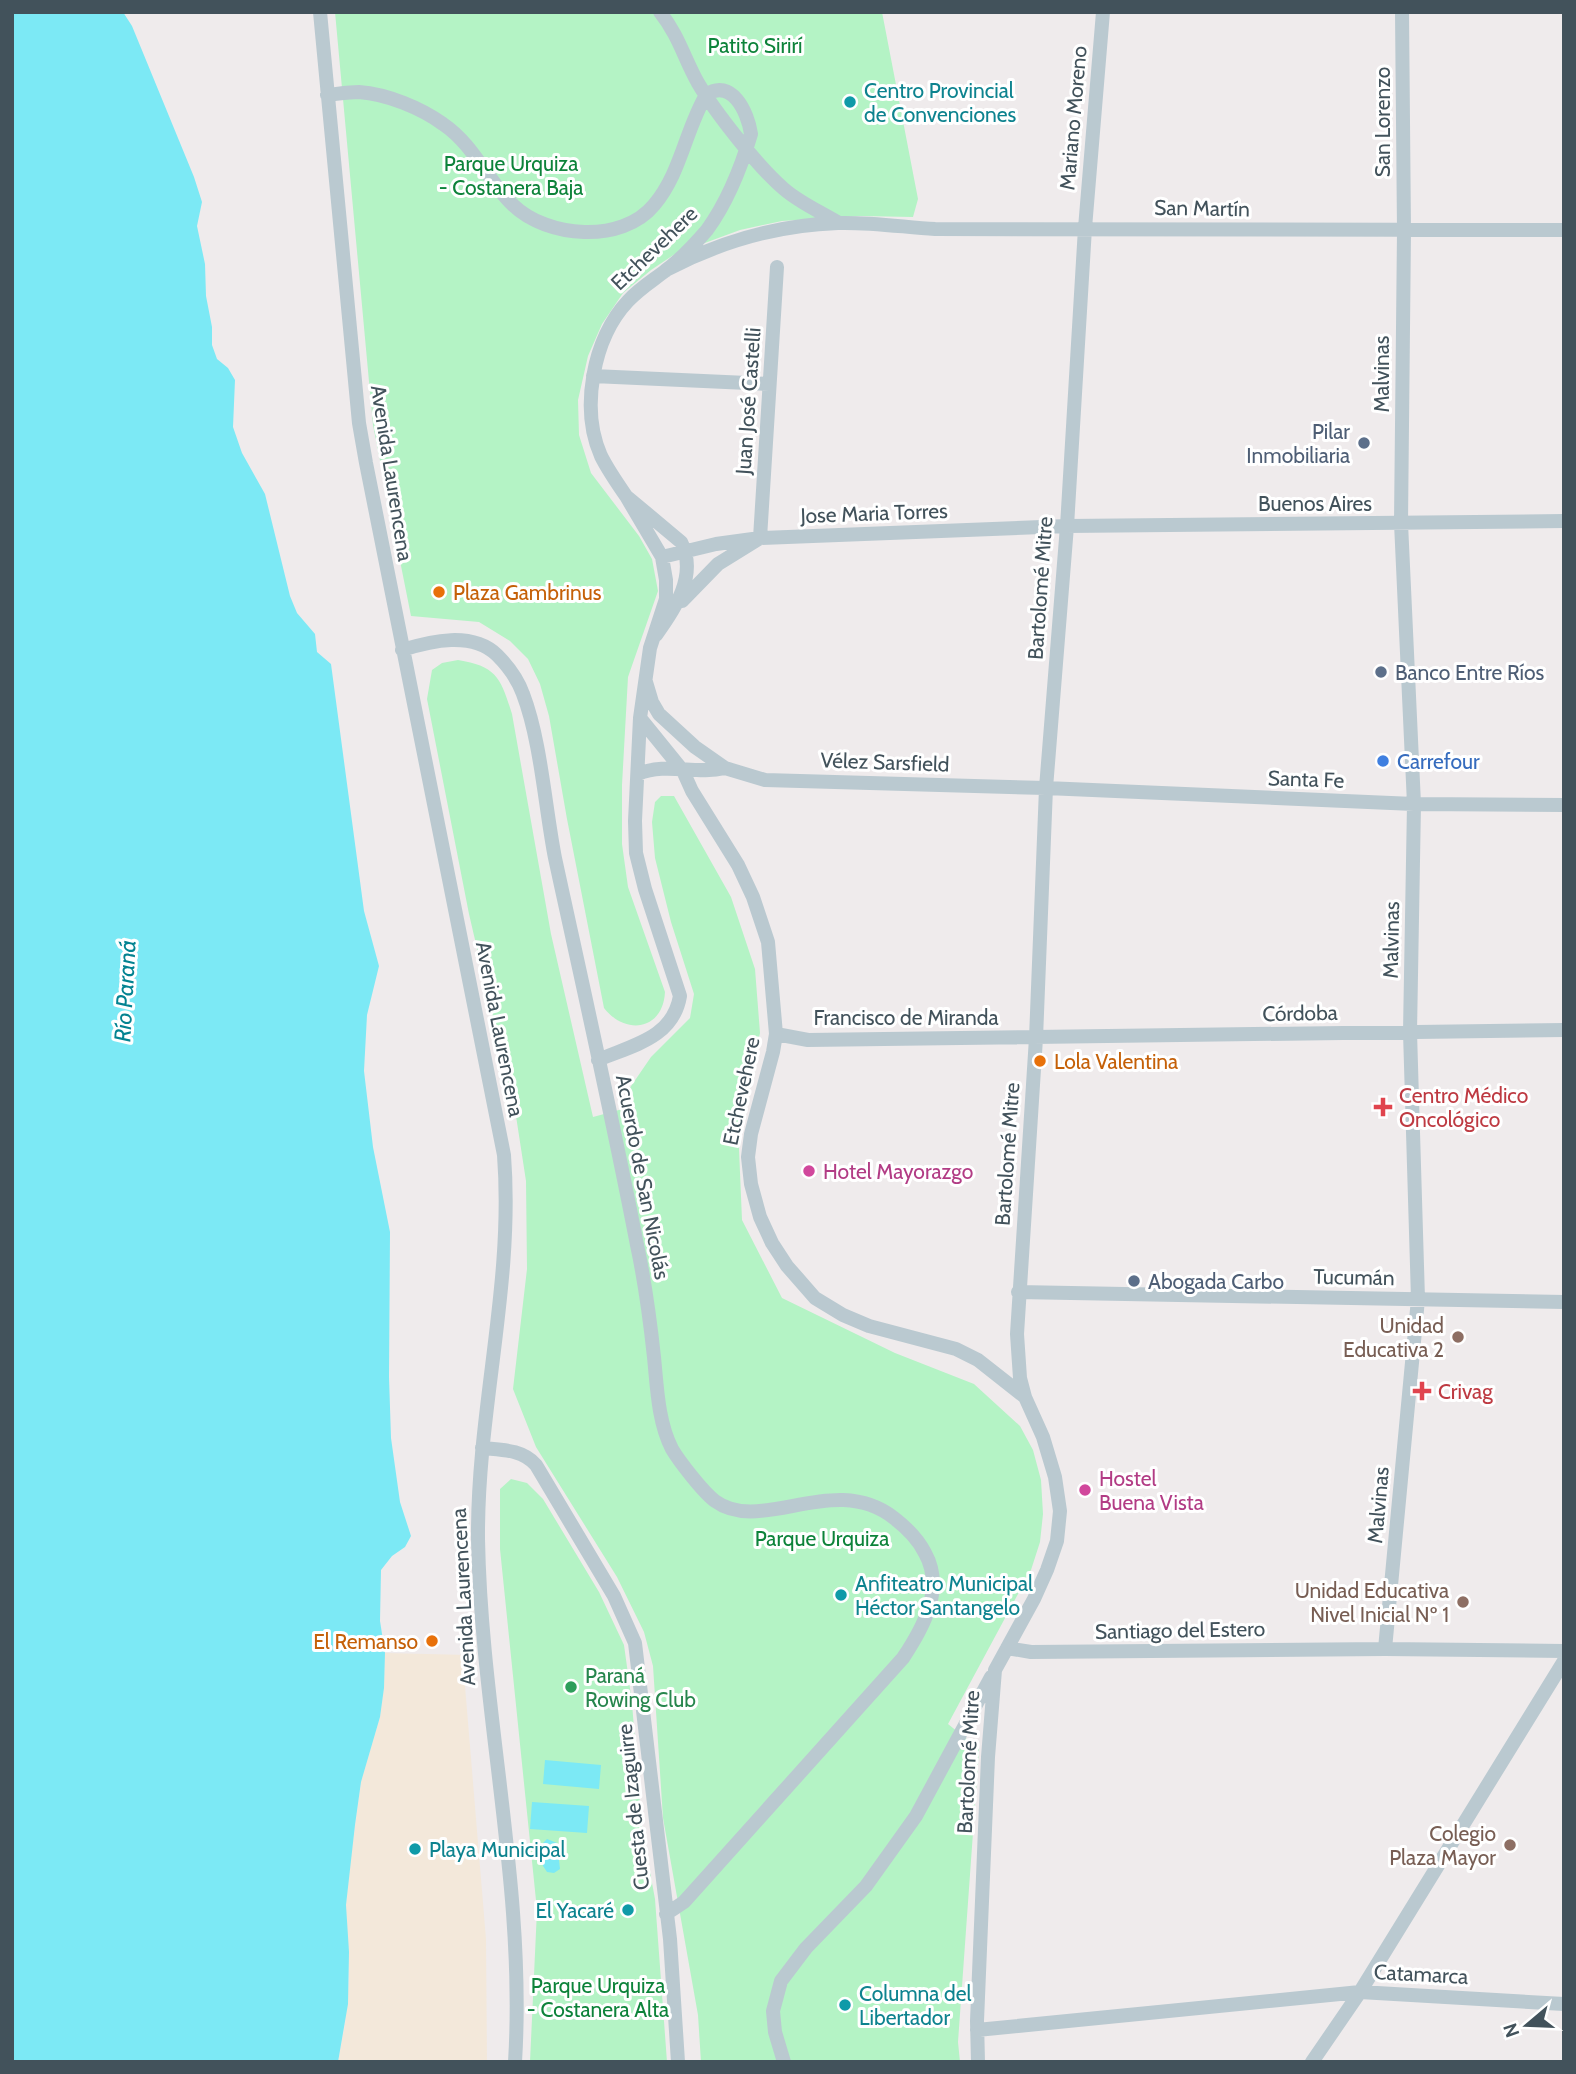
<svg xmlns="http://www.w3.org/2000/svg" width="1576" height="2074" font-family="Cabin,sans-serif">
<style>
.green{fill:#b4f3c5}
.sand{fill:#f3e8da}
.water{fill:#7ce9f5}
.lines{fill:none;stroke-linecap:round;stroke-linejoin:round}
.minor{stroke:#bac9d0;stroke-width:14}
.culture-dot{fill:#0f9aa8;stroke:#fff;stroke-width:2.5}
.service-dot{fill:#5c6f8a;stroke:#fff;stroke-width:2.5}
.food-dot{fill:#e8710a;stroke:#fff;stroke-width:2.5}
.shop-dot{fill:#3f7fe0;stroke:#fff;stroke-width:2.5}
.health-dot{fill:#e0444e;stroke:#fff;stroke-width:2.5}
.hotel-dot{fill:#d1479c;stroke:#fff;stroke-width:2.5}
.education-dot{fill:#8d6e63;stroke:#fff;stroke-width:2.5}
.leisure-dot{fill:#2e9e5b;stroke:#fff;stroke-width:2.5}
.labels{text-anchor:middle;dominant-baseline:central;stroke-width:6;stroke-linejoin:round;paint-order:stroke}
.park-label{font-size:21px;fill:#0d833a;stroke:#fff}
.culture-label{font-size:21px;fill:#0d838f;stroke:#fff;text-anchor:start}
.street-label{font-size:21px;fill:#42525b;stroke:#fff}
.service-label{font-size:21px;fill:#4e5e75;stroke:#fff;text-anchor:start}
.food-label{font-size:21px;fill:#c56008;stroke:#fff;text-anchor:start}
.shop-label{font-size:21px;fill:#366cbe;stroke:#fff;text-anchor:start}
.health-label{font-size:21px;fill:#be3a42;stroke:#fff;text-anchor:start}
.hotel-label{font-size:21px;fill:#b23c85;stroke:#fff;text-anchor:start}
.education-label{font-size:21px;fill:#785e54;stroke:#fff;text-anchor:end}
.leisure-label{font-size:21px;fill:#27864d;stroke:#fff;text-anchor:start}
.water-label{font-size:23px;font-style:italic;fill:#038391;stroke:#fff}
</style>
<rect width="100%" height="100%" fill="#efebec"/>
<path class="green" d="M 335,12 L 882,12 L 918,199 L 913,217 L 860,216 L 782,221 L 740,230 L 675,254 L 651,270 L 623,293 L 602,324 L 588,356 L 578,400 L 579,435 L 591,473 L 639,536 L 652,559 L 658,591 L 628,677 L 622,785 L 622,844 L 628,887 L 665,992 C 663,1030 626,1036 604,1008 L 567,819 L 549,716 L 540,684 L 528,659 L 510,641 L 479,622 L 411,616 L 373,425 Z
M 458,660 C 497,666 501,679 512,714 L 551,934 L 593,1117 L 630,1107 L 627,1092 L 651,1057 L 690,1018 L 694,994 L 671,922 L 655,858 L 652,822 L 655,802 L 661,796 L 674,796 L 731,897 L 755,969 L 760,1033 L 738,1125 L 742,1220 L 782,1298 L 895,1353 L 974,1384 L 1020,1426 L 1033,1450 L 1041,1480 L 1043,1514 L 1040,1542 L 1031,1570 L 948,1724 L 979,1749 L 958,2042 L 960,2062 L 701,2062 L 698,2015 L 663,1818 L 653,1666 L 644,1632 L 617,1577 L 536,1447 L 513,1389 L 527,1269 L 526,1181 L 516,1116 L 469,914 L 427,699 L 432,670 L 442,663 Z
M 511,1479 L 527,1483 L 543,1499 L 599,1592 L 624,1645 L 632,1703 L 642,1829 L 655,1899 L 667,2062 L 530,2062 L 537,1910 L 500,1549 L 500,1489 Z"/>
<path class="sand" d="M 385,1653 L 469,1655 L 465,1686 L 486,1939 L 487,2062 L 338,2062 L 345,2024 L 349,1980 L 346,1905 L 349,1872 L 361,1782 L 380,1717 L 384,1688 Z"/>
<path class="water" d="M 12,12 L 123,12 L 132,26 L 194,177 L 202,202 L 197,226 L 205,264 L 206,296 L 212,327 L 212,345 L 217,359 L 228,368 L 235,380 L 233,427 L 242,453 L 265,494 L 290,596 L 297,613 L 315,634 L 317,652 L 331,664 L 364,911 L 379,966 L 367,1015 L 364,1071 L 373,1147 L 390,1232 L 389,1377 L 391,1438 L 400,1502 L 411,1536 L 405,1547 L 392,1556 L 381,1570 L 380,1621 L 385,1653 L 384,1688 L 380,1717 L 361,1782 L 355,1825 L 346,1905 L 349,1952 L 348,2004 L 338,2062 L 12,2062 Z
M 545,1760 L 601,1765 L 599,1789 L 543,1784 Z
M 532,1802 L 589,1806 L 587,1833 L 530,1829 Z
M 547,1839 L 557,1843 L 560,1869 L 554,1873 L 547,1872 L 543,1866 L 541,1845 Z"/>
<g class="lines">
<path class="minor" d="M 320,12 L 359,423 L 366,463 L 504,1155 C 514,1285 477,1410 478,1539 C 481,1713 526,1888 515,2062
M 660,12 C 679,36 684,58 698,83 C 715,112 759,168 784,189 C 800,203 821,212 839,223
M 327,95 C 337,94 349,92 359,92 C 387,94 421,108 443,124 C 474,145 487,180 513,205 C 547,238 622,244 654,205 C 681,173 685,131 706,95
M 668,269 C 722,241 777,225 838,223 C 870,222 903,227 935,229 L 1564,230
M 593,376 L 769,384
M 626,496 C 617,483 608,470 601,456 C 580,409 593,338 628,301 C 639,289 652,281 665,271 C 680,260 695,244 707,230 C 728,201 741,168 751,134 C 748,112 731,77 706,95
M 662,557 L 716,544 L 760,538 L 1067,526 L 1564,521
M 682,601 L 718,564 L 760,538 L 777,267
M 402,650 C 431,641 472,631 497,655 C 508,666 518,680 523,694 C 541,741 545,807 555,858 C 583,987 612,1115 637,1245 C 645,1282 650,1320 654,1357 C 657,1387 658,1422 672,1449 C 679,1461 703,1492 715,1501 C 761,1535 834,1471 894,1518 C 907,1528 918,1539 925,1553 C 945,1589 923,1628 903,1658 L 684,1902 L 666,1914
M 646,682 L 652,702 L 659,714 L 695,747 L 725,768 L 765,780 L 1046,788 L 1414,804 L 1564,805
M 640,718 L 683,771 L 692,791 L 738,865 L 753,897 L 768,942 L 776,1034 L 773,1052 L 751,1134 L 748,1157 L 751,1184 L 760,1217 L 772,1243 L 787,1266 L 815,1298 L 843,1315 L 869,1326 L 956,1349 L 978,1360 L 1025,1397
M 638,774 C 666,762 696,775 725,768
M 776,1034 L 808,1040 L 1564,1030
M 598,1060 C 633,1045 673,1038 680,996 L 645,889 L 636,853 L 635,821 L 640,718 L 650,648 L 666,599 L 666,580 L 662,557 L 626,496 L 681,542 C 698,575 675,609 656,635
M 1018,1292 L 1564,1302
M 482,1448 C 501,1450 522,1449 536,1465 L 614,1596 L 635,1643 L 670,1939 L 678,2062
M 1007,1648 L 1031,1652 L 1385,1649 L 1564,1651
M 1385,1649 L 1418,1299 L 1410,1032 L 1414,804 L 1401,523 L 1404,231 L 1402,12
M 977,2030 L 1360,1992 L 1564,2004
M 784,2062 L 775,2032 L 773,2011 L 781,1981 L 806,1948 L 866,1886 L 916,1816 L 991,1677
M 978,2062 L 977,2021 L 988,1757 L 995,1670 L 1034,1599 L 1047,1570 L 1057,1541 L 1060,1511 L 1055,1477 L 1043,1437 L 1025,1397 L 1020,1378 L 1017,1334 L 1036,1038 L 1046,788 L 1067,526 L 1085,228 L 1103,12
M 1312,2062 L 1360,1992 L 1564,1661"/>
</g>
<g class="culture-dot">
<circle cx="850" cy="102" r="7"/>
<circle cx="841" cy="1595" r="7"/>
<circle cx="415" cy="1849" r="7"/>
<circle cx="628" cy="1910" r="7"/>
<circle cx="845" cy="2005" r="7"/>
</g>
<g class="service-dot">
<circle cx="1364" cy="443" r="7"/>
<circle cx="1381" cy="672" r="7"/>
<circle cx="1134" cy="1281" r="7"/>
</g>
<g class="food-dot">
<circle cx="439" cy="592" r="7"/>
<circle cx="1040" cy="1061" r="7"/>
<circle cx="432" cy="1641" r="7"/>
</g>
<circle class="shop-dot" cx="1383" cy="761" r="7"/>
<g class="health-dot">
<path d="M1379.5 1096.5h7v7h7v7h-7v7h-7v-7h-7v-7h7z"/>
<path d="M1418.5 1380.5h7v7h7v7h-7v7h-7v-7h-7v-7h7z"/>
</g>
<g class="hotel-dot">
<circle cx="809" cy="1171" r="7"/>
<circle cx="1085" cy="1490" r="7"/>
</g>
<g class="education-dot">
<circle cx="1458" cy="1337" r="7"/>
<circle cx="1463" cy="1602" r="7"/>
<circle cx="1510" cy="1845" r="7"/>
</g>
<circle class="leisure-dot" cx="571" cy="1687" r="7"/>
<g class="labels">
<g class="park-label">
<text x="755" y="45">Patito Sirirí</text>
<text x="511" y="163">Parque Urquiza<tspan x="511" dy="24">- Costanera Baja</tspan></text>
<text x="822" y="1538">Parque Urquiza</text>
<text x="598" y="1985">Parque Urquiza<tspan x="598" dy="24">- Costanera Alta</tspan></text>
</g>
<g class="culture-label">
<text x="864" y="90">Centro Provincial<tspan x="864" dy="24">de Convenciones</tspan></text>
<text x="855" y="1583">Anfiteatro Municipal<tspan x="855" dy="24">Héctor Santangelo</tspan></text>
<text x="429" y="1849">Playa Municipal</text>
<text x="614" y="1910" text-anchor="end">El Yacaré</text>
<text x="859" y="1993">Columna del<tspan x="859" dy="24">Libertador</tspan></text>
</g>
<g class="street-label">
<text transform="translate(1073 118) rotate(-85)">Mariano Moreno</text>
<text transform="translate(1382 122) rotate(-90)">San Lorenzo</text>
<text transform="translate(1202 208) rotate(1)">San Martín</text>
<text transform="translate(654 248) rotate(-44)">Etchevehere</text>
<text transform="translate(1381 374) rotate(-90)">Malvinas</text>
<text transform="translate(748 401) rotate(-86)">Juan José Castelli</text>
<text transform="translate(392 473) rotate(81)">Avenida Laurencena</text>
<text x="1315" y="503">Buenos Aires</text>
<text transform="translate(874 513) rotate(-2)">Jose Maria Torres</text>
<text transform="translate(1040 588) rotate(-86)">Bartolomé Mitre</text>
<text transform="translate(885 762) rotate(2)">Vélez Sarsfield</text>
<text transform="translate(1306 779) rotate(2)">Santa Fe</text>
<text transform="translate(1391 940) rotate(-89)">Malvinas</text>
<text transform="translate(1300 1013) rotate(-1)">Córdoba</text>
<text x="906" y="1017">Francisco de Miranda</text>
<text transform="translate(500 1029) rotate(79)">Avenida Laurencena</text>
<text transform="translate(741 1091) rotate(-78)">Etchevehere</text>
<text transform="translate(1007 1154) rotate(-86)">Bartolomé Mitre</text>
<text transform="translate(643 1177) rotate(79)">Acuerdo de San Nicolás</text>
<text transform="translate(1354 1277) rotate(1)">Tucumán</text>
<text transform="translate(1378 1505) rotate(-85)">Malvinas</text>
<text transform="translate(463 1597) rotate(-93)">Avenida Laurencena</text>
<text transform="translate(1180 1630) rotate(-1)">Santiago del Estero</text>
<text transform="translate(968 1762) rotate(-87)">Bartolomé Mitre</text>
<text transform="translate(633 1807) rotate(-96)">Cuesta de Izaguirre</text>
<text transform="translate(1421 1974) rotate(3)">Catamarca</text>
</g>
<g class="service-label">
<text x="1350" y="431" text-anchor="end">Pilar<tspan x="1350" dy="24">Inmobiliaria</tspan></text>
<text x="1395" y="672">Banco Entre Ríos</text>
<text x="1148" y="1281">Abogada Carbo</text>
</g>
<g class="food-label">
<text x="453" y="592">Plaza Gambrinus</text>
<text x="1054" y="1061">Lola Valentina</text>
<text x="418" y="1641" text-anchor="end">El Remanso</text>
</g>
<g class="shop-label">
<text x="1397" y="761">Carrefour</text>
</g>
<g class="health-label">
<text x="1399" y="1095">Centro Médico<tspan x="1399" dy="24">Oncológico</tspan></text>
<text x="1438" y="1391">Crivag</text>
</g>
<g class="hotel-label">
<text x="823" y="1171">Hotel Mayorazgo</text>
<text x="1099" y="1478">Hostel<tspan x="1099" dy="24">Buena Vista</tspan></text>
</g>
<g class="education-label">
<text x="1444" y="1325">Unidad<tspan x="1444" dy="24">Educativa 2</tspan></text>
<text x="1449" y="1590">Unidad Educativa<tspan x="1449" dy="24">Nivel Inicial Nº 1</tspan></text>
<text x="1496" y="1833">Colegio<tspan x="1496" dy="24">Plaza Mayor</tspan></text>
</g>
<g class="leisure-label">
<text x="585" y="1675">Paraná<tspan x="585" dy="24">Rowing Club</tspan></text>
</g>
<g class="water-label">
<text transform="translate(125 991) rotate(-87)">Río Paraná</text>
</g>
</g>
<rect width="1576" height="2074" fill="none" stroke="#42525b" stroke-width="28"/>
<g transform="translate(1527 2025) rotate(251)" stroke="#ffffff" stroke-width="5" paint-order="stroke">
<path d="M0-5L12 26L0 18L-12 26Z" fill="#42525b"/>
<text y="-10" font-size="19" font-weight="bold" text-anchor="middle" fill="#42525b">N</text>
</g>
</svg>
